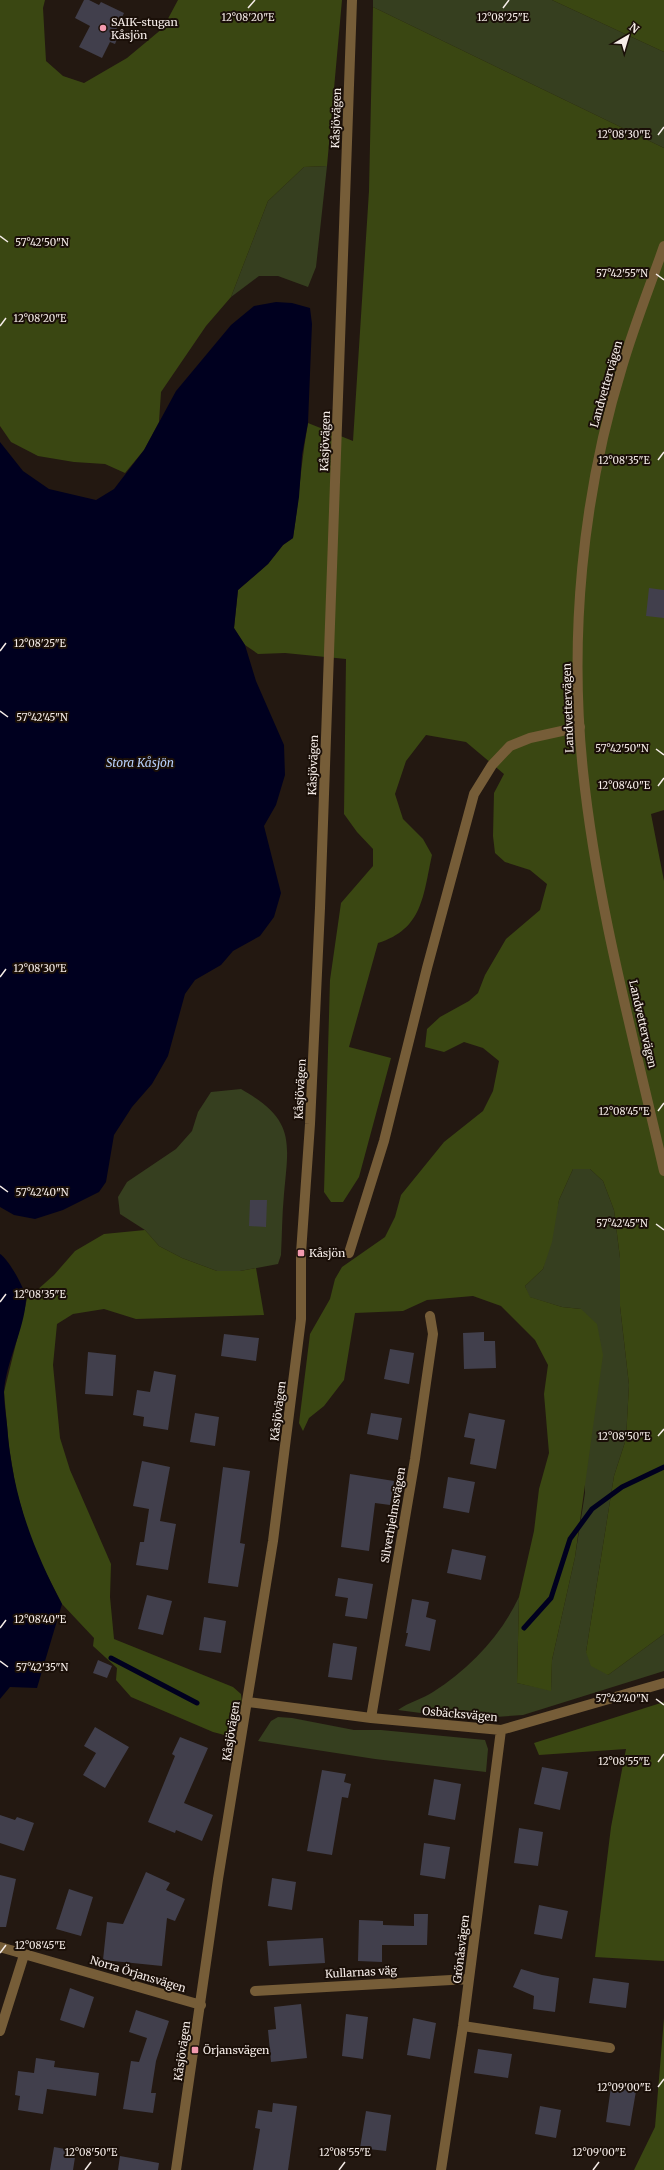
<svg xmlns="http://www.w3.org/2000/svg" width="664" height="2170" font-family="Merriweather,serif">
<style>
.green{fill:#363f1f}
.forest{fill:#3a4712}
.water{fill:#00001f}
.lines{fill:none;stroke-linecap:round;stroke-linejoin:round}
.stream{stroke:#00001f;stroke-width:5}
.building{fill:#413f4c}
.minor{stroke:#765d38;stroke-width:10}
.tertiary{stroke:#765d38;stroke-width:10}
.ticks{fill:none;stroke:#f6ede9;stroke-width:1.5}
.poi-dot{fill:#f29aaf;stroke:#1a0f08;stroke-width:1.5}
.labels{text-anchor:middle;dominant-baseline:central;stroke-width:4;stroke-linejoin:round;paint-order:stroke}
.poi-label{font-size:11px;fill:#f6ede9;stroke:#1a0f08;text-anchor:start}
.street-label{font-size:11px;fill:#f6ede9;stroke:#1a0f08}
.water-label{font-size:12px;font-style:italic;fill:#b6cef8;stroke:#1a0f08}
.ticks-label{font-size:10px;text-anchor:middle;fill:#f6ede9;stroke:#1a0f08;stroke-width:4;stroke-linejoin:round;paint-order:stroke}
</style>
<rect width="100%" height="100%" fill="#231811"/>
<path class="green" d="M 373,0 L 552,0 L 664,52 L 664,148 L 373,7 Z
M 327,166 L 316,267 L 308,287 L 278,276 L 259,276 L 231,297 L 268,201 L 304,167 Z
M 241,1089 C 295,1120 289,1140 284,1194 C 282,1215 282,1235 281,1255 L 278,1264 L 240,1271 L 217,1271 L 182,1258 L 159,1246 L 145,1230 L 120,1214 L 118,1197 L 127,1182 L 176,1149 L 192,1131 L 198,1112 L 211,1092 Z
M 573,1169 L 590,1169 L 603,1181 L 614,1210 L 620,1258 L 620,1306 L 629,1385 L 626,1439 L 614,1476 L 586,1652 L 608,1675 L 664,1634 L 664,1671 L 523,1715 L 466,1719 L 398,1710 C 409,1702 422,1699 433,1692 C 470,1668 500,1637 519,1597 L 517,1683 L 551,1690 L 552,1660 L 575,1557 L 585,1493 L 581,1309 L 562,1307 L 529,1297 L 525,1286 L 543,1269 L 559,1200 Z
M 278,1717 L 292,1718 L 354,1730 L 381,1730 L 485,1740 L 488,1749 L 486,1772 L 375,1759 L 258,1741 L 271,1721 Z"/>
<path class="forest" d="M 0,0 L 45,0 L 43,8 L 46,61 L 63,76 L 84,83 L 127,58 L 163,28 L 178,0 L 342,0 L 327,166 L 304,167 L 268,201 L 231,297 L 206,326 L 161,392 L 159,422 L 144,450 L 125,473 L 105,464 L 74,462 L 38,456 L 11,442 L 0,426 Z
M 552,0 L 664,0 L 664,52 Z
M 373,7 L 664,148 L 664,810 L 651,814 L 664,881 L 664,1634 L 608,1675 L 591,1666 L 586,1652 L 614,1476 L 626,1439 L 629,1385 L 620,1306 L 620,1258 L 614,1210 L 603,1181 L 590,1169 L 573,1169 L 559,1200 L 552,1242 L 543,1269 L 525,1286 L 530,1297 L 562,1307 L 581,1309 L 597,1324 L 603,1355 L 575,1557 L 552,1660 L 551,1691 L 517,1683 L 519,1597 L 534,1531 L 539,1489 L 549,1453 L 544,1394 L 548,1365 L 535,1340 L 501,1306 L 473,1296 L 427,1300 L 403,1311 L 355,1313 L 344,1380 L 324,1406 L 309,1418 L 303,1431 L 299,1423 L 310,1334 L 330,1299 L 335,1279 L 342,1267 L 385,1237 L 395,1217 L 401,1195 L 444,1142 L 483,1111 L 493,1091 L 499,1061 L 483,1048 L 464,1042 L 444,1052 L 425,1047 L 427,1029 L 440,1017 L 469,1001 L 478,993 L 485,975 L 506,939 L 540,910 L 547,884 L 530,870 L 505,862 L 495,853 L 493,836 L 494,793 L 504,774 L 466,742 L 426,735 L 406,761 L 395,794 L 403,819 L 423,839 L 432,855 C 423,896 423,929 378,943 L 349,1047 L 391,1058 L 359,1177 L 343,1202 L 331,1202 L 324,1192 L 330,980 L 341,903 L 373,866 L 373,849 L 357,832 L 344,814 L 346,659 L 285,653 L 258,654 L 245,645 L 234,628 L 238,590 L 268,564 L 283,545 L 293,538 C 299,500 301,461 308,423 L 353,441 L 369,191 Z
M 145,1230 L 159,1246 L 182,1258 L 217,1271 L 240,1271 L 256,1268 L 264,1315 L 136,1319 L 104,1309 L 73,1314 L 57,1324 L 53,1365 L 60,1438 L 70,1470 L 111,1564 L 110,1597 L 114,1639 L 233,1687 L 241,1694 L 242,1704 L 232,1737 L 213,1732 L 131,1697 L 116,1680 L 117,1668 L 93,1646 L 94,1638 L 62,1604 L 41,1563 L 28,1531 L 16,1489 L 9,1447 L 4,1392 L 27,1299 L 54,1275 L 75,1251 L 104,1234 Z
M 664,1702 L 664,1961 L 595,1957 L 611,1827 L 626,1749 L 539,1755 L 534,1743 Z
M 664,2018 L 664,2170 L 634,2170 L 655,2127 Z"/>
<path class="water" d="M 276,302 L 292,303 L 310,308 L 312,324 L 308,423 L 302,455 L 299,497 L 293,538 L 283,545 L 268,564 L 238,590 L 234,628 L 245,645 L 256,681 L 284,745 L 285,775 L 276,805 L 264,826 L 281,893 L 274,917 L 260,936 L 233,951 L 221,965 L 195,980 L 185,994 L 168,1056 L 152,1084 L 132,1107 L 114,1135 L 106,1182 L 99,1192 L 63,1210 L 35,1219 L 14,1215 L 0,1207 L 0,442 L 23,471 L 49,489 L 96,500 L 114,489 L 144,450 L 176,391 L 231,325 L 254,306 Z
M 0,1254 C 7,1257 27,1291 26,1300 C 24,1331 6,1361 4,1392 C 4,1403 6,1415 7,1425 C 12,1493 31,1545 62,1604 L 37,1688 L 10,1687 L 0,1699 Z"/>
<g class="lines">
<path class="stream" d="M 524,1628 L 551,1598 L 570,1539 L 592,1509 L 622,1487 L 664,1467
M 111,1658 L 197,1703"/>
</g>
<path class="building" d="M 84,0 L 89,0 L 99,5 L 101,2 L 124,13 L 116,30 L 120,32 L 115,44 L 110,42 L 102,58 L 79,47 L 90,26 L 75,18 Z
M 649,588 L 664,590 L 664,618 L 646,616 Z
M 250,1200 L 267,1200 L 266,1227 L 249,1226 Z
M 484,1332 L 484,1341 L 495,1341 L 496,1368 L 464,1369 L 463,1333 Z
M 224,1334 L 259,1338 L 256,1361 L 221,1356 Z
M 390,1349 L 414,1353 L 409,1384 L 384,1379 Z
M 88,1352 L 116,1355 L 113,1396 L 85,1394 Z
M 154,1371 L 176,1375 L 168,1430 L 143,1426 L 144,1417 L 133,1415 L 137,1390 L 150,1392 Z
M 195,1413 L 219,1417 L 215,1446 L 190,1442 Z
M 371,1413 L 402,1418 L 398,1440 L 367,1434 Z
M 469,1413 L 505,1420 L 496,1469 L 470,1464 L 475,1439 L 464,1437 Z
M 142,1461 L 170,1467 L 160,1521 L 176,1524 L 168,1570 L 136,1565 L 140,1542 L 144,1542 L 149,1509 L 133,1506 Z
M 223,1467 L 250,1471 L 240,1543 L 245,1544 L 238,1587 L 208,1583 Z
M 350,1474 L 394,1481 L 390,1505 L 375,1503 L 369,1551 L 341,1547 Z
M 448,1477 L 475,1482 L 469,1513 L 443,1508 Z
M 452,1549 L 486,1556 L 481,1580 L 447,1573 Z
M 338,1578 L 373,1584 L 367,1619 L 345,1616 L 348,1598 L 335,1596 Z
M 147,1595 L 172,1601 L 163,1635 L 138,1629 Z
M 412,1599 L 429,1602 L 426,1617 L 436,1620 L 430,1651 L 405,1646 L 408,1633 L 406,1633 Z
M 204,1617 L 226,1621 L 221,1653 L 199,1650 Z
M 333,1643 L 357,1647 L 352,1680 L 328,1677 Z
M 98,1660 L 112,1666 L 107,1678 L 93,1673 Z
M 95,1727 L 129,1747 L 105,1788 L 83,1775 L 96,1753 L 84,1746 Z
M 180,1737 L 208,1748 L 184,1803 L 213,1815 L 202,1841 L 176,1830 L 175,1833 L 148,1822 L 175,1756 L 172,1754 Z
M 542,1767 L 568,1772 L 560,1810 L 534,1804 Z
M 322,1770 L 346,1774 L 344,1782 L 351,1784 L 348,1798 L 342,1797 L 332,1855 L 307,1851 Z
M 434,1779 L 461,1784 L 455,1820 L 428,1815 Z
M 0,1815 L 15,1820 L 17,1817 L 34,1823 L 24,1851 L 0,1843 Z
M 519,1828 L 543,1832 L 538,1866 L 514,1863 Z
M 424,1843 L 450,1847 L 445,1879 L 420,1875 Z
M 146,1872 L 170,1883 L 166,1890 L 185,1899 L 175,1921 L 167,1918 L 162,1966 L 103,1960 L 107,1922 L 123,1924 Z
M 0,1875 L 16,1879 L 6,1927 L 0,1927 Z
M 272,1878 L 296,1882 L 292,1910 L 268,1906 Z
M 69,1889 L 93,1897 L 81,1936 L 56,1929 Z
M 539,1905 L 568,1911 L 562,1939 L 534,1934 Z
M 414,1914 L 428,1914 L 427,1945 L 382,1945 L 382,1962 L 358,1961 L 359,1920 L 383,1921 L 383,1925 L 414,1926 Z
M 323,1938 L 325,1963 L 269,1966 L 267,1941 Z
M 521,1969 L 542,1975 L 559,1978 L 555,2012 L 533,2009 L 534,1996 L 513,1987 Z
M 593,1978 L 629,1983 L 626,2008 L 589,2003 Z
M 70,1988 L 94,1997 L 84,2028 L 60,2020 Z
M 301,2004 L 307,2058 L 271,2062 L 268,2030 L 276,2029 L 274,2007 Z
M 136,2010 L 169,2021 L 156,2061 L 151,2093 L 156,2093 L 153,2113 L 123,2109 L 131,2061 L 139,2062 L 147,2038 L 129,2032 Z
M 346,2014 L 368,2017 L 363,2059 L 342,2056 Z
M 413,2018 L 436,2023 L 430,2059 L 407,2055 Z
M 478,2049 L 512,2054 L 508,2078 L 474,2073 Z
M 36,2058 L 55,2061 L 54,2067 L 99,2073 L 96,2096 L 47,2089 L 43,2114 L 18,2110 L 20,2096 L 15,2095 L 18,2071 L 34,2073 Z
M 611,2087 L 636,2091 L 630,2126 L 606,2122 Z
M 273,2103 L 297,2106 L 288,2170 L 253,2170 L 260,2129 L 255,2128 L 258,2110 L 272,2112 Z
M 540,2106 L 561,2110 L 556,2138 L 535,2134 Z
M 366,2111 L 391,2115 L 386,2151 L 360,2148 Z
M 54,2147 L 76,2151 L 73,2170 L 50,2170 Z
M 120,2156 L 159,2163 L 158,2170 L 118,2170 Z"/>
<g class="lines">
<path class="minor" d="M 349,1253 L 384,1141 L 427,968 L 474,794 L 492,765 L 510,746 L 530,738 L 580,727
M 248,1702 L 371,1718 L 501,1730 L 664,1683
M 371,1718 L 415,1459 L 433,1334 L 430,1316
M 0,1947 L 201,2005
M 255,1991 L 469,1979
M 463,2026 L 610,2048
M 0,2031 L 24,1955
M 176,2170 L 218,1879 L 273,1541 L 301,1319 L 301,1253 L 310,1124 L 320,908 L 352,0
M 441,2170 L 463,2026 L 501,1730"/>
<path class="tertiary" d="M 664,246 C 650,286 634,326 622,367 C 582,496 569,638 583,771 C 597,906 634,1039 664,1171"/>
</g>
<path class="ticks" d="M 248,8 L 255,0M 503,8 L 509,0M 658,135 L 664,127M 0,236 L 8,242M 656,274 L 664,280M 0,326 L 6,318M 658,460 L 664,452M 0,651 L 6,643M 0,711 L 8,717M 656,749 L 664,755M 658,786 L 664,778M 0,977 L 6,969M 658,1111 L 664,1103M 0,1186 L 8,1192M 656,1224 L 664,1230M 0,1302 L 6,1294M 658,1436 L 664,1429M 0,1628 L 6,1620M 0,1661 L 8,1667M 656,1699 L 664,1705M 658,1762 L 664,1754M 0,1953 L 6,1945M 658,2087 L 664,2079M 85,2170 L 91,2162M 339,2170 L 345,2162M 593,2170 L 599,2162"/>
<g class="poi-dot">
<circle cx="103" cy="28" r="4"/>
<rect x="297" y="1249" width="8" height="8" rx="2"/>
<rect x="191" y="2046" width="8" height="8" rx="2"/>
</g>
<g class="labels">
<g class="poi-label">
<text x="111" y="22">SAIK-stugan<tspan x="111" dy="13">Kåsjön</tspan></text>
<text x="309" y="1253">Kåsjön</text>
<text x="203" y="2050">Örjansvägen</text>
</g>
<g class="street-label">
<text transform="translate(336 118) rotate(-88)">Kåsjövägen</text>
<text transform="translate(606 384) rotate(-74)">Landvettervägen</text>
<text transform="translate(325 441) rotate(-88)">Kåsjövägen</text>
<text transform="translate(568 708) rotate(-92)">Landvettervägen</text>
<text transform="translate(313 765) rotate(-88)">Kåsjövägen</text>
<text transform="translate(643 1024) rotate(77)">Landvettervägen</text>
<text transform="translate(300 1089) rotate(-87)">Kåsjövägen</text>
<text transform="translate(278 1411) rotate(-83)">Kåsjövägen</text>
<text transform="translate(393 1515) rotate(-80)">Silverhjelmsvägen</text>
<text transform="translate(460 1714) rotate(5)">Osbäcksvägen</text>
<text transform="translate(231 1731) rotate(-81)">Kåsjövägen</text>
<text transform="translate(461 1949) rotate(-83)">Grönåsvägen</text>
<text transform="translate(361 1972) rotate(-3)">Kullarnas väg</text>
<text transform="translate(138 1974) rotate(17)">Norra Örjansvägen</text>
<text transform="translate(182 2051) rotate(-82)">Kåsjövägen</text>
</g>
<g class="water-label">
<text x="140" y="762">Stora Kåsjön</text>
</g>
</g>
<g class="ticks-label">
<text x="248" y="21">12°08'20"E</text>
<text x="503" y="21">12°08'25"E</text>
<text x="624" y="138">12°08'30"E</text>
<text x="42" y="246">57°42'50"N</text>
<text x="622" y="277">57°42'55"N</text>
<text x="40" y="322">12°08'20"E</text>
<text x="624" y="464">12°08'35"E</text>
<text x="40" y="647">12°08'25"E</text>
<text x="42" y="721">57°42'45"N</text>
<text x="622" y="752">57°42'50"N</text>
<text x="624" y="789">12°08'40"E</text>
<text x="40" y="972">12°08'30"E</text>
<text x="624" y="1115">12°08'45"E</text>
<text x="42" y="1196">57°42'40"N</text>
<text x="622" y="1227">57°42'45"N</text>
<text x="40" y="1298">12°08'35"E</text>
<text x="624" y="1440">12°08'50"E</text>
<text x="40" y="1623">12°08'40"E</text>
<text x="42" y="1671">57°42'35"N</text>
<text x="622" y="1702">57°42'40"N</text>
<text x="624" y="1765">12°08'55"E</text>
<text x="40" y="1949">12°08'45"E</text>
<text x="624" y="2091">12°09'00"E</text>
<text x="91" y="2156">12°08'50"E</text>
<text x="345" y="2156">12°08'55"E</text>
<text x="599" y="2156">12°09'00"E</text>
</g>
<g transform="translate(628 36) rotate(38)" stroke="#1a0f08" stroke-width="3" paint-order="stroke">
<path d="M0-3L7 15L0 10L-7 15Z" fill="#f6ede9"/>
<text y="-6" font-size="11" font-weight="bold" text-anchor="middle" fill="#f6ede9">N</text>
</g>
</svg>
